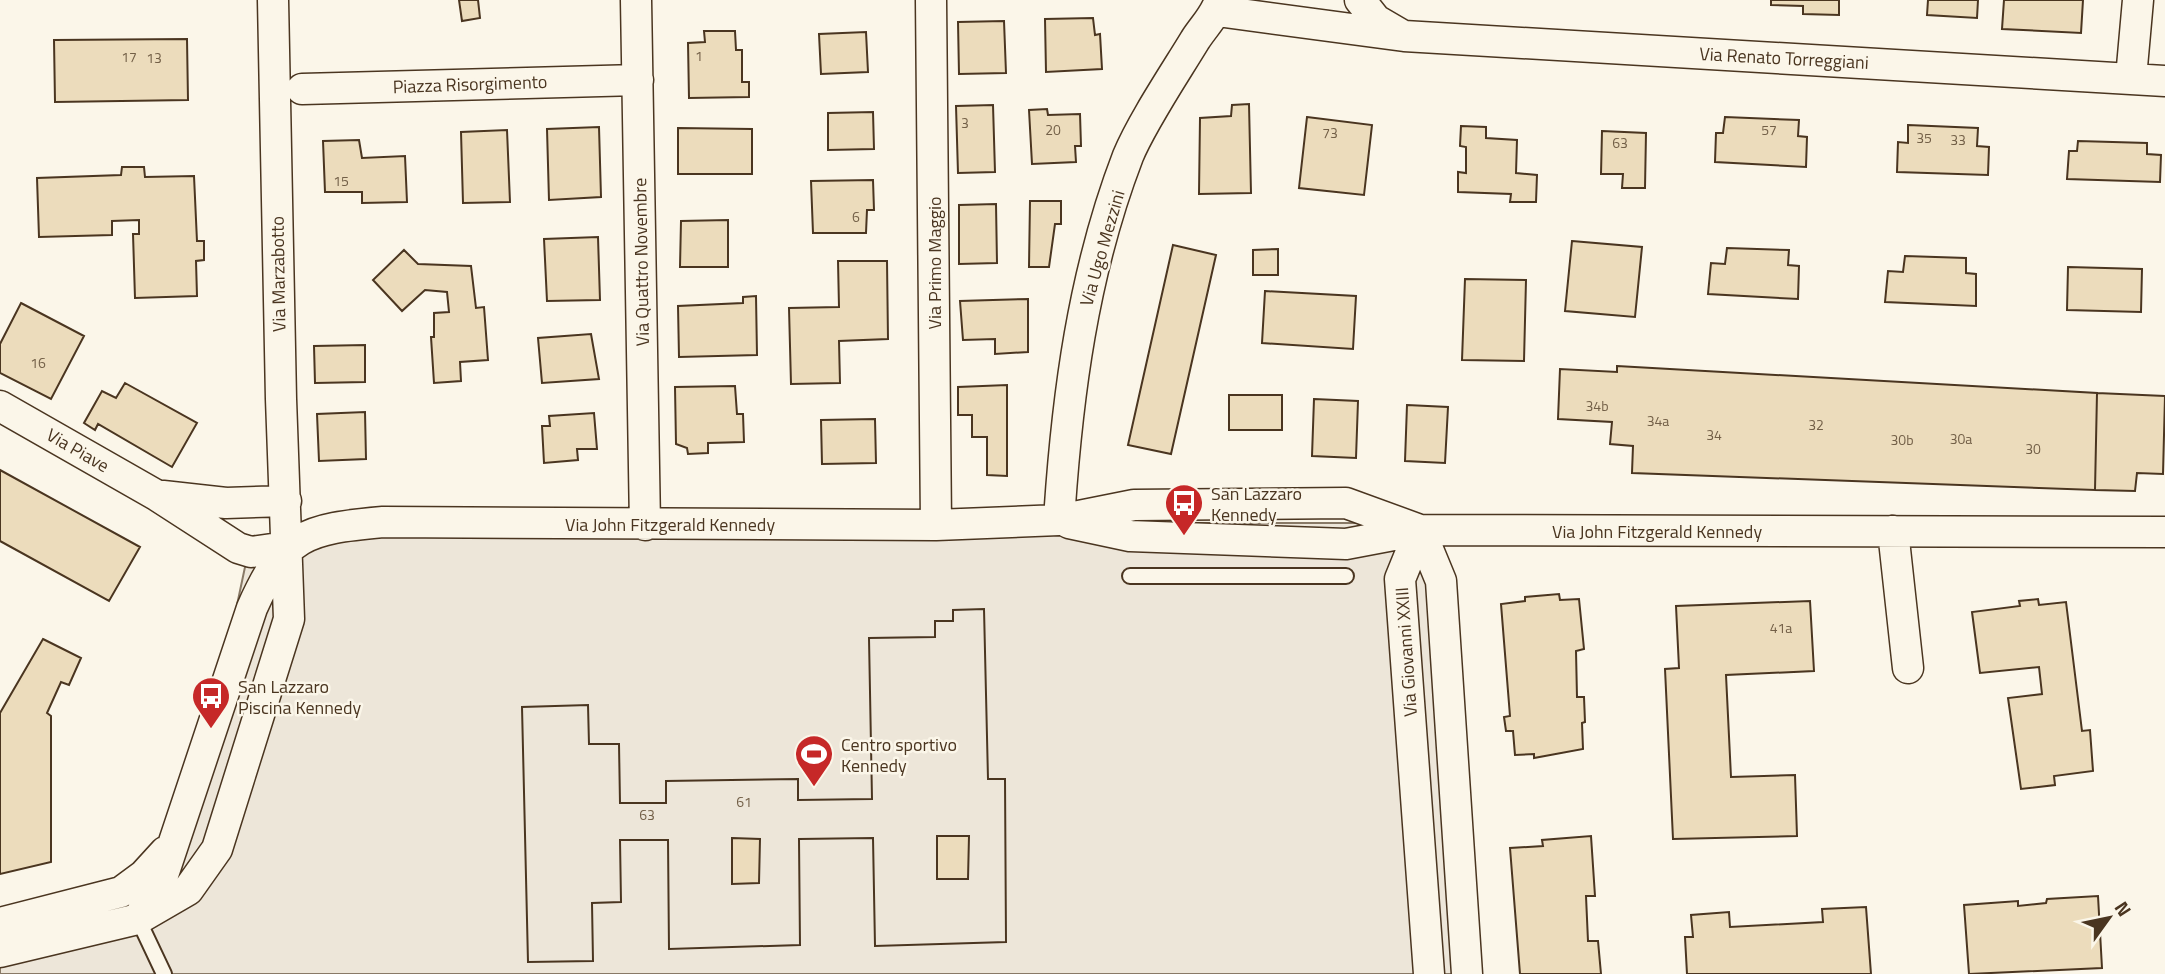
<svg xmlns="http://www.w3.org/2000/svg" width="2165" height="974" font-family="'Titillium Web',sans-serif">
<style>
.green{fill:#ede6d9;stroke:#887966;stroke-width:2}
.building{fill:#ecdcbc;stroke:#4a3520;stroke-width:2;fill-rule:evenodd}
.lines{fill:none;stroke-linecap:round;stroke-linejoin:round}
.lane-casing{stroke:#4a3520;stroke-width:18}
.street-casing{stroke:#4a3520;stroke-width:33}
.lane{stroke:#fbf6e9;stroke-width:14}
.street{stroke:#fbf6e9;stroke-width:30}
.labels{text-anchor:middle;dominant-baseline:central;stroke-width:5;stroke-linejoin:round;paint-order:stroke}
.number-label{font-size:14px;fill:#725f47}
.street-label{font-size:18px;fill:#4a3520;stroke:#fbf6e9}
.poi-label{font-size:18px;fill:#4a3520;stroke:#fbf6e9;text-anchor:start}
</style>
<rect width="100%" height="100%" fill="#fbf6e9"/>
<path class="green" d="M 311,522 L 1380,523 L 1429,554 L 1456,974 L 0,974 L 0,938 L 136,894 L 209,738 L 245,567 L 277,534 Z"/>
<path class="building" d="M 459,0 L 478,0 L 480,18 L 462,21 Z
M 1771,0 L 1839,0 L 1839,15 L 1803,14 L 1803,6 L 1771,5 Z
M 1928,0 L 1978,0 L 1977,18 L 1927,15 Z
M 2004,0 L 2083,0 L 2081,33 L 2002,29 Z
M 1093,18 L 1095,35 L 1100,34 L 1102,69 L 1046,72 L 1045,19 Z
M 1004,21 L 1006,73 L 959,74 L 958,22 Z
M 704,31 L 735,31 L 736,50 L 742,50 L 742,82 L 749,82 L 749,97 L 689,98 L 688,43 L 705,42 Z
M 866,32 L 868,72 L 821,74 L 819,34 Z
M 187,39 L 188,100 L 55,102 L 54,40 Z
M 1249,104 L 1251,193 L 1199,194 L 1200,118 L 1231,116 L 1232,105 Z
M 993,105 L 995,172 L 958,173 L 956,106 Z
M 1047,109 L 1048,115 L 1080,114 L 1081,146 L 1075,146 L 1076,162 L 1032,164 L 1029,110 Z
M 873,112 L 874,149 L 828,150 L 828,113 Z
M 1307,117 L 1372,125 L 1364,195 L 1299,188 Z
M 1725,117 L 1799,120 L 1798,136 L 1807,137 L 1806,167 L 1715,162 L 1716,133 L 1723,133 Z
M 1908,125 L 1978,128 L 1977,146 L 1989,147 L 1988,175 L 1897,172 L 1898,142 L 1908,143 Z
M 1461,126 L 1486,127 L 1486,138 L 1517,140 L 1516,173 L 1537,175 L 1536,202 L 1510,202 L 1511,194 L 1458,192 L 1458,172 L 1466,173 L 1466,147 L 1460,146 Z
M 599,127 L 601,197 L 549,200 L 547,129 Z
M 678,128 L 752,129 L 752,174 L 678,174 Z
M 507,130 L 510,202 L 463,203 L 461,132 Z
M 1602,131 L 1646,133 L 1645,188 L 1622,188 L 1623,174 L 1601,174 Z
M 359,140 L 362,158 L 405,156 L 407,202 L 362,203 L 362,192 L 325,192 L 323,141 Z
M 2078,141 L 2147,143 L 2147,154 L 2161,155 L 2160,182 L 2067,179 L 2069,151 L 2077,151 Z
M 122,167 L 144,167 L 145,177 L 194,176 L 197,241 L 204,241 L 204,260 L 196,261 L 197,296 L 135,298 L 133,234 L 139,234 L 139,220 L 112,221 L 112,235 L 39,237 L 37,178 L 121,175 Z
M 873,180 L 874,210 L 867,210 L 866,233 L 813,233 L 811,181 Z
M 1030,201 L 1061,201 L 1061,224 L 1055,224 L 1049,267 L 1029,267 Z
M 996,204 L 997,263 L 959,264 L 959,205 Z
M 728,220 L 728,267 L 680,267 L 681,221 Z
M 598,237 L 600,300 L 547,301 L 544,239 Z
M 1572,241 L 1642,247 L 1635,317 L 1565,311 Z
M 1173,245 L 1216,255 L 1171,454 L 1128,445 Z
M 1727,248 L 1789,250 L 1788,265 L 1799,266 L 1798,299 L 1708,294 L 1711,263 L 1725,264 Z
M 1278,249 L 1278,275 L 1253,275 L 1253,250 Z
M 404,250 L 418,264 L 471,266 L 476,308 L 484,307 L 488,360 L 460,362 L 461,381 L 434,383 L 431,337 L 434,337 L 434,313 L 449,312 L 447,292 L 425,290 L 402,311 L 373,280 Z
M 1905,256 L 1966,258 L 1966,273 L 1976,274 L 1976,306 L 1885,302 L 1888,271 L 1903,272 Z
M 838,261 L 887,261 L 888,339 L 839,341 L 840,383 L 791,384 L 789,308 L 839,307 Z
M 2068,267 L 2142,269 L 2141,312 L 2067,310 Z
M 1465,279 L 1526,280 L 1524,361 L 1462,360 Z
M 1265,291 L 1356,296 L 1353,349 L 1262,343 Z
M 756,296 L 757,355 L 679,357 L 678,306 L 743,303 L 743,297 Z
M 1028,299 L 1028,352 L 995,354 L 995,339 L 963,340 L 960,301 Z
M 21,303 L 84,336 L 51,399 L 0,373 L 0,344 Z
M 591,334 L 599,379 L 542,383 L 538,338 Z
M 365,345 L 365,382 L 315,383 L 314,346 Z
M 1617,366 L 2097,393 L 2095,490 L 1632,473 L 1633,446 L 1610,444 L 1612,422 L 1558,419 L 1560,369 L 1617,372 Z
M 125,383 L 197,423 L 172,467 L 98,424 L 95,430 L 84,423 L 102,391 L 116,398 Z
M 1007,385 L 1007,476 L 987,475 L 987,437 L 972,437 L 972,415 L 958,415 L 958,387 Z
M 735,386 L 737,414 L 743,414 L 744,442 L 708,443 L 708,453 L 688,454 L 687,448 L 676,444 L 675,387 Z
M 2097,393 L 2165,396 L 2163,474 L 2137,473 L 2135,491 L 2095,490 Z
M 1229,395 L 1282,395 L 1282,430 L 1229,430 Z
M 1314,399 L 1358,401 L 1356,458 L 1312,456 Z
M 1407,405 L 1448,407 L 1445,463 L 1405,461 Z
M 365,412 L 366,459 L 319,461 L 317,414 Z
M 594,413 L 597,449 L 577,449 L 578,460 L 544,463 L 542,426 L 550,426 L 549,416 Z
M 875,419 L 876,463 L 822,464 L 821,420 Z
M 0,470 L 140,547 L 109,601 L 0,541 Z
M 1559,594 L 1560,600 L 1579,599 L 1584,649 L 1576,651 L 1577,697 L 1584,697 L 1585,722 L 1582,723 L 1583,749 L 1534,758 L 1534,754 L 1515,755 L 1513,731 L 1506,731 L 1504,717 L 1510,716 L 1501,604 L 1525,601 L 1525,597 Z
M 2038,599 L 2039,605 L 2066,602 L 2082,731 L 2090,730 L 2093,771 L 2054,776 L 2055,785 L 2021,789 L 2008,698 L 2042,694 L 2039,667 L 1980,673 L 1972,612 L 2020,606 L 2019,601 Z
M 1810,601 L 1814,671 L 1726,675 L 1731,777 L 1795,775 L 1797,836 L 1673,839 L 1665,669 L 1679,668 L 1676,606 Z
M 984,609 L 988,779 L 1005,779 L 1006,942 L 875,946 L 873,838 L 799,839 L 800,945 L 669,949 L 668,840 L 620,840 L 621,902 L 592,903 L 593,961 L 528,962 L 522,707 L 588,705 L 589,744 L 619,744 L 620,803 L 666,803 L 666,781 L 798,779 L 798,800 L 872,799 L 869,638 L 935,637 L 935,621 L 953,621 L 953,610 ZM 937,836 L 969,836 L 968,879 L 937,879 ZM 732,838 L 760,839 L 759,883 L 732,884 Z
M 984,609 L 988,779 L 1005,779 L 1006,942 L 875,946 L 873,838 L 799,839 L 800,945 L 669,949 L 668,840 L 620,840 L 621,902 L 592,903 L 593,961 L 528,962 L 522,707 L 588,705 L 589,744 L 619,744 L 620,803 L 666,803 L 666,781 L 798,779 L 798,800 L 872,799 L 869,638 L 935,637 L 935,621 L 953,621 L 953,610 Z
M 43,639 L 81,658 L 69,685 L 61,682 L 47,713 L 51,716 L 51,862 L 0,874 L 0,713 Z
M 1591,836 L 1595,896 L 1586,896 L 1588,941 L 1598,941 L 1601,974 L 1520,974 L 1510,848 L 1543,846 L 1542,840 Z
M 2098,896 L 2102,968 L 1969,974 L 1964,905 L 2018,901 L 2018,906 L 2046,903 L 2047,899 Z
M 1866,907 L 1871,974 L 1687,974 L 1685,937 L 1693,937 L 1691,915 L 1729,912 L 1730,927 L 1823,922 L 1822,909 Z"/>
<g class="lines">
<defs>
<path id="lane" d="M 1130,576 L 1346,576
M 138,919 L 164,974"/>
<path id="street" d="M 636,0 L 645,525
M 931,0 L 936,525
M 1360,0 L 1376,20 L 1400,34
M 1217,11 L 1404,36 L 2165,81
M 2131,78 L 2138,0
M 302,89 L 638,80
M 0,406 L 156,495 L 238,548 L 251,552 L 286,547
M 163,496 L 226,503 L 286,501
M 1059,520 C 1067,396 1083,273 1128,156 C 1142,122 1175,73 1195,40 C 1204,26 1215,16 1220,0
M 1069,523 L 1130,536 L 1346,544 L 1420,530 L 2165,532
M 1420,530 L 1400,579 L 1429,974
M 1420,530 L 1441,581 L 1467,974
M 1893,531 L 1908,668
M 138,919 L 161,881 L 252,608 C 285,534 305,529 383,522 L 936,525 L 1059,520 L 1134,505 L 1346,503 L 1420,530
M 0,923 L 121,892 L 144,875 L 165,852
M 0,952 L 138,919 L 188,890 L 217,849 L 289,619 L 281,399 L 273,0"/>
</defs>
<use href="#lane" class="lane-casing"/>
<use href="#street" class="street-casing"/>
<use href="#lane" class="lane"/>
<use href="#street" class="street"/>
</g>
<defs>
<symbol id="bus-pin" viewBox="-11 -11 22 30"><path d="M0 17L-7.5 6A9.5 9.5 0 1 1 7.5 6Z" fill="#c62828" stroke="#fbf6e9"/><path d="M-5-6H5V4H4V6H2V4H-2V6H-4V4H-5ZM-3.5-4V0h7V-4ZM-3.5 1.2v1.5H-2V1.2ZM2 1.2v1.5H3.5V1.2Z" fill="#fff"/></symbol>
<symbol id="stadium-pin" viewBox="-11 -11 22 30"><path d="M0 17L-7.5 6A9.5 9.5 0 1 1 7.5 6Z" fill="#c62828" stroke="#fbf6e9"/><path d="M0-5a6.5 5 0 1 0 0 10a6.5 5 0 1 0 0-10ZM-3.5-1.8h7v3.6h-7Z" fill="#fff"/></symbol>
</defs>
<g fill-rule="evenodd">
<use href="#bus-pin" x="1162" y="481" width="44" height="60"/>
<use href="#bus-pin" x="189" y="674" width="44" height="60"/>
<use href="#stadium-pin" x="792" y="732" width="44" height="60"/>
</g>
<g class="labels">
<g class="number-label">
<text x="699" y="55">1</text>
<text x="129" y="56">17</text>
<text x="154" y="57">13</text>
<text x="965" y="122">3</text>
<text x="1053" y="129">20</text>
<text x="1769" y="129">57</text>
<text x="1330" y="132">73</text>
<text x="1924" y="137">35</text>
<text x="1958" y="139">33</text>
<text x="1620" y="142">63</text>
<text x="341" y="180">15</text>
<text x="856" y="216">6</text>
<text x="38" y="362">16</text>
<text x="1597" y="405">34b</text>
<text x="1658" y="420">34a</text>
<text x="1816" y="424">32</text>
<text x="1714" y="434">34</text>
<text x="1961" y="438">30a</text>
<text x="1902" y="439">30b</text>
<text x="2033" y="448">30</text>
<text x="1781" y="627">41a</text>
<text x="744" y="801">61</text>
<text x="647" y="814">63</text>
</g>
<g class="street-label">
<text transform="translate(1784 58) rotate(3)">Via Renato Torreggiani</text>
<text transform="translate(470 84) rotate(-2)">Piazza Risorgimento</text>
<text transform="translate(1102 248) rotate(-74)">Via Ugo Mezzini</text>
<text transform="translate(641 262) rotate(-91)">Via Quattro Novembre</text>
<text transform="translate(934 263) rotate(-90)">Via Primo Maggio</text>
<text transform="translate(278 274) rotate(-91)">Via Marzabotto</text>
<text transform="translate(78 450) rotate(30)">Via Piave</text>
<text x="670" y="524">Via John Fitzgerald Kennedy</text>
<text x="1657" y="531">Via John Fitzgerald Kennedy</text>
<text transform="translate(1406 652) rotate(-94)">Via Giovanni XXIII</text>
</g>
<g class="poi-label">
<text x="1211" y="493">San Lazzaro<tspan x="1211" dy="21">Kennedy</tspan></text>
<text x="238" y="686">San Lazzaro<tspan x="238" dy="21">Piscina Kennedy</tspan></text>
<text x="841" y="744">Centro sportivo<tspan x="841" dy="21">Kennedy</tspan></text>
</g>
</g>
<g transform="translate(2109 918) rotate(57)" stroke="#fbf6e9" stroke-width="5" paint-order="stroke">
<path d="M0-5L12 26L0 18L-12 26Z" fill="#4a3520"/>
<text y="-10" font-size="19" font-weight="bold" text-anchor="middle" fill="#4a3520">N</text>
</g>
</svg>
